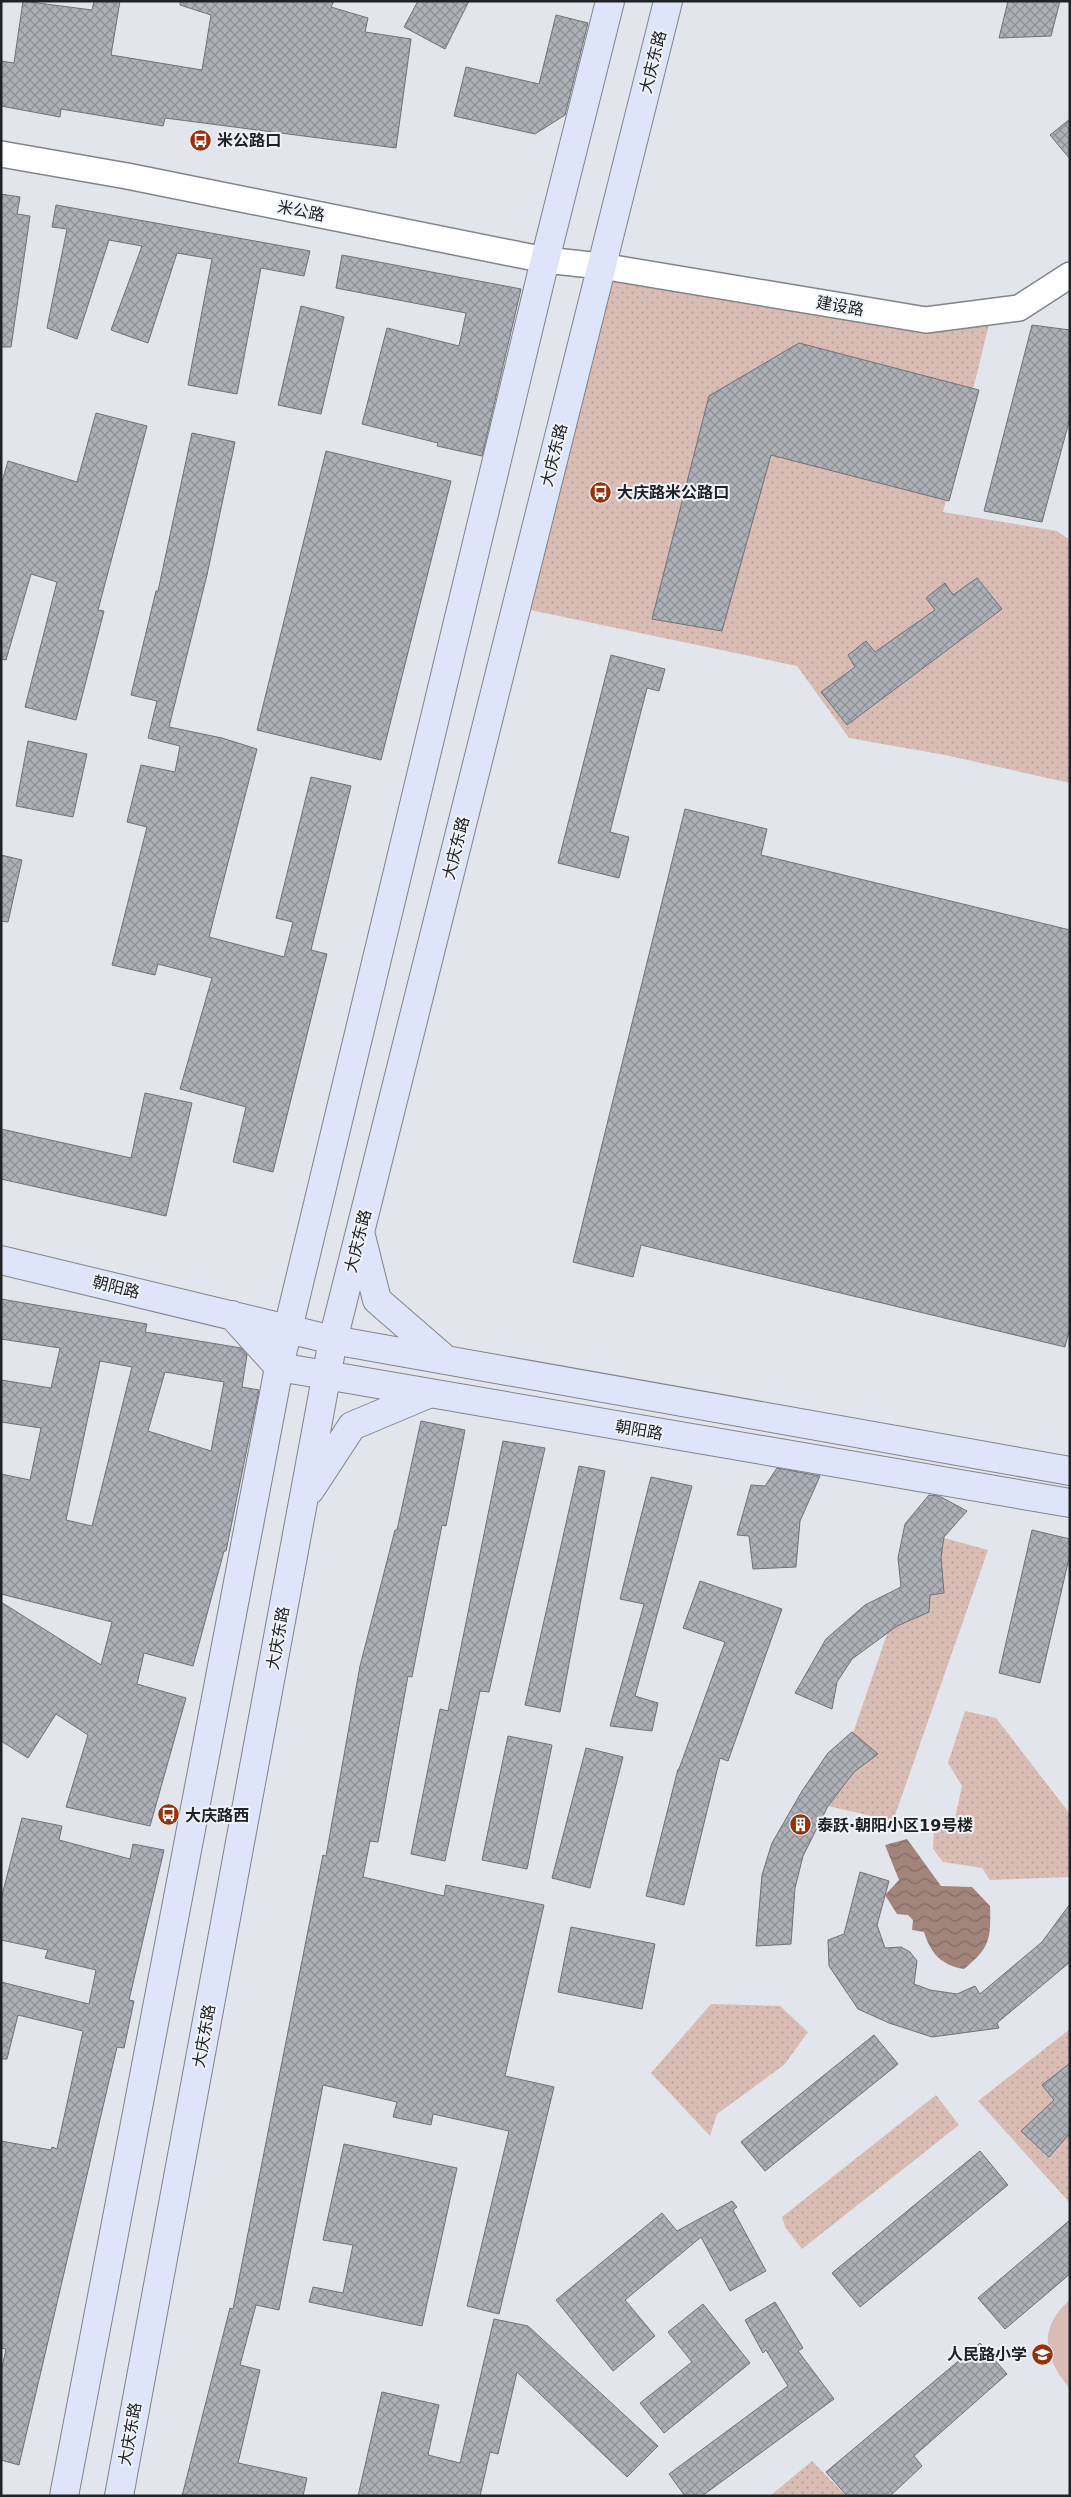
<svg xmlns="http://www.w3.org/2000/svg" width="1071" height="2497" font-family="'DejaVu Sans','Noto Sans SC',sans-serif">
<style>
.green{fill:url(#green-dots)}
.pitch{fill:#d9bcb3}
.water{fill:url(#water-waves)}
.building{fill:url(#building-cross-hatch);stroke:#6f7177;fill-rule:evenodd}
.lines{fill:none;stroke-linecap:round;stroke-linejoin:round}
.tertiary-casing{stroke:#818389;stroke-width:28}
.secondary-casing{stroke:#818389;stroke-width:30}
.tertiary{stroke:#fff;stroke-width:25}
.secondary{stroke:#dee4fa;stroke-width:28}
.labels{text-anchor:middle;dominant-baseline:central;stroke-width:4;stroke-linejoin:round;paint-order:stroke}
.street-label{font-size:16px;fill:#212225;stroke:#eff2f9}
.poi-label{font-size:16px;font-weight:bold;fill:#212225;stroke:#eff2f9;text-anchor:start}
</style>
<defs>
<pattern id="green-dots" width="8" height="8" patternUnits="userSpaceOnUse" patternTransform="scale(1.25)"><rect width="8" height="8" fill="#d9bcb3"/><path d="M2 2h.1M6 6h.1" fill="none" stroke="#baa19a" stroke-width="1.8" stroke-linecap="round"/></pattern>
<pattern id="water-waves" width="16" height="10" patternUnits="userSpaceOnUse" patternTransform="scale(1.25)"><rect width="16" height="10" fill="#a3847a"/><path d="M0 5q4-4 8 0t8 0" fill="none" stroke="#846c64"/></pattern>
<pattern id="building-cross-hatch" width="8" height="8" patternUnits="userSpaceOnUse" patternTransform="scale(1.25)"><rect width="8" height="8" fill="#adb0b6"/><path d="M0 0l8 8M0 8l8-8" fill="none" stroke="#8c8f94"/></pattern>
</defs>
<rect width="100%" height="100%" fill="#e2e5ec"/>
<path class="green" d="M 601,266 L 926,320 L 992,312 L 943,512 L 1057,531 L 1070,540 L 1070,783 L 945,755 L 849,738 L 797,666 L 516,607 Z
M 922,1532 L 988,1550 L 893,1821 L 828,1806 Z
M 965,1711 L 996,1718 L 1070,1814 L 1070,1877 L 990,1880 L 982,1868 L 943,1862 L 933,1849 L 934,1829 L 955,1818 L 962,1786 L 948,1763 Z
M 711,2004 L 780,2006 L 808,2032 L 784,2065 L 717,2114 L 710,2136 L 651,2073 Z
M 1070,2029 L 1070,2203 L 978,2101 Z
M 936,2095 L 959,2125 L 802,2249 L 785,2227 L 782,2217 Z
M 812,2461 L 846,2496 L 770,2496 Z"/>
<path class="pitch" d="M 1070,2300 L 1070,2389 C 1044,2358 1037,2328 1070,2300 Z"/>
<path class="water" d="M 907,1839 L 941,1886 L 972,1887 L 990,1906 C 991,1939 990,1948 964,1969 C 941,1965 931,1954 924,1932 L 912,1930 L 913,1920 L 908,1915 L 897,1914 L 885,1895 L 899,1880 L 885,1845 Z"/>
<path class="building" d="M 23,1 L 92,10 L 94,1 L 120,1 L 111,55 L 202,70 L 211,15 L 180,5 L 180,1 L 334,1 L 331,7 L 368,18 L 365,32 L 411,39 L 396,148 L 165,118 L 163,126 L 61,109 L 60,117 L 1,106 L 1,61 L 14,63 Z
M 418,1 L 469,1 L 445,49 L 404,27 Z
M 1008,1 L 1060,1 L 1051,36 L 999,38 Z
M 556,15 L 588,23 L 565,115 L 535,134 L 454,116 L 466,67 L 539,84 Z
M 1070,119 L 1070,159 L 1050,135 Z
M 1,194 L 20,197 L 17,214 L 30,216 L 11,347 L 1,347 Z
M 56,205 L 310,251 L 304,276 L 261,268 L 237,394 L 188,385 L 212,259 L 177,253 L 148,343 L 111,330 L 142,246 L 109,240 L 77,339 L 47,328 L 67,229 L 52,227 Z
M 342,255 L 521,289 L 482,456 L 437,446 L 438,443 L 362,424 L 387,328 L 459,346 L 466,313 L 336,288 Z
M 301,306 L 344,317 L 321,414 L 278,405 Z
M 1032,325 L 1070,330 L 1070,418 L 1042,522 L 984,511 Z
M 799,343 L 979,390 L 949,501 L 771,455 L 722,631 L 652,619 L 709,396 Z
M 96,413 L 147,426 L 98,610 L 104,611 L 76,720 L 25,707 L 57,582 L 31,574 L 6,660 L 1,659 L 1,485 L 8,461 L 77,482 Z
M 192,433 L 235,442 L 207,575 L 169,727 L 222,738 L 257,749 L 209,937 L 284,957 L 293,922 L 276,918 L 311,777 L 351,786 L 311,950 L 327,954 L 273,1172 L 233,1162 L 246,1107 L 180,1089 L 212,978 L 158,964 L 155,975 L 112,965 L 147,827 L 127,822 L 141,765 L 175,772 L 180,746 L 148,738 L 157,701 L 131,695 L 156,591 L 158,591 Z
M 326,451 L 451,481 L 381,760 L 257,730 Z
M 977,578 L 1002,609 L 847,725 L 821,692 L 855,667 L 848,655 L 866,641 L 875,652 L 935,610 L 926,598 L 945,583 L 953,595 Z
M 611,655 L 665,669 L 659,691 L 647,688 L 610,832 L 629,837 L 619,878 L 558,863 Z
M 28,741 L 87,754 L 73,817 L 16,806 Z
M 685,809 L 767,829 L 761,855 L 1070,930 L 1070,1327 L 1065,1347 L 641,1245 L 633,1277 L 573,1262 Z
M 1,855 L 22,860 L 8,922 L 1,921 Z
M 145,1093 L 192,1103 L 166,1216 L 1,1179 L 1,1129 L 131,1158 Z
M 1,1299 L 147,1324 L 145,1332 L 241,1348 L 247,1355 L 242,1387 L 259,1390 L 226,1551 L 224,1551 L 193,1666 L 144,1653 L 137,1684 L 186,1698 L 150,1826 L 66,1807 L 88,1735 L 56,1714 L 28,1758 L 1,1741 L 1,1602 L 101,1665 L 112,1622 L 1,1594 L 1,1474 L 30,1480 L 41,1428 L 1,1422 L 1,1380 L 51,1388 L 60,1348 L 1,1339 ZM 100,1361 L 132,1367 L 92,1526 L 66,1520 ZM 165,1372 L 224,1382 L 211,1451 L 148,1431 Z
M 421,1421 L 465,1430 L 446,1526 L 442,1525 L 412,1677 L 408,1676 L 378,1842 L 370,1841 L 363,1877 L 444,1896 L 446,1885 L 544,1905 L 505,2076 L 554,2087 L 499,2314 L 467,2306 L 509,2131 L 433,2114 L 431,2125 L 393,2117 L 397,2102 L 323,2085 L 279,2310 L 256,2305 L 240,2365 L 260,2370 L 238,2463 L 307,2478 L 303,2496 L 182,2496 L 230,2308 L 233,2309 L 323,1855 L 326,1856 L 360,1666 L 395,1530 L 397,1530 Z
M 503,1441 L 545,1448 L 489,1692 L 480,1691 L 445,1861 L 411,1854 L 440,1709 L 448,1711 Z
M 579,1466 L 605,1471 L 560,1712 L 525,1705 Z
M 777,1468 L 820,1476 L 800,1521 L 796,1567 L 753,1569 L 749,1536 L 737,1535 L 751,1485 L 765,1486 Z
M 651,1477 L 692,1486 L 635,1696 L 658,1703 L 652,1731 L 610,1726 L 644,1604 L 620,1599 Z
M 929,1495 L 939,1496 L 967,1511 L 944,1537 L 941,1557 L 944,1593 L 930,1595 L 929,1612 L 897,1626 L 852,1659 L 837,1682 L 832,1709 L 795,1693 L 826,1639 L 865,1605 L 901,1587 L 898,1558 L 905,1524 Z
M 1032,1530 L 1070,1539 L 1070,1554 L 1040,1683 L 999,1673 Z
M 700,1581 L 782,1609 L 728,1761 L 720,1758 L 684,1905 L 646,1896 L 678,1769 L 679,1769 L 725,1642 L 683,1628 Z
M 852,1732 L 878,1754 L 854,1772 L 828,1806 L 803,1856 L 795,1888 L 791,1944 L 756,1946 L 762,1875 L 772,1843 L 802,1791 L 828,1753 Z
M 508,1736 L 552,1745 L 527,1869 L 482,1860 Z
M 586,1748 L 623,1757 L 590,1888 L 552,1878 Z
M 22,1818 L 62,1826 L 59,1840 L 130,1859 L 133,1844 L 164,1850 L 129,2000 L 134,2001 L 124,2048 L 117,2047 L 19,2465 L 1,2460 L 1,2372 L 6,2349 L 1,2348 L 1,2141 L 51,2150 L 52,2147 L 57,2149 L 83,2031 L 18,2015 L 7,2059 L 1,2059 L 1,1982 L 89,2004 L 96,1970 L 45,1958 L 48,1950 L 1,1940 L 1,1899 Z
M 860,1872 L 889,1881 L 877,1925 L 885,1948 L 901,1947 L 910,1952 L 917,1961 L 914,1984 L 930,1990 L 957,1994 L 975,1986 L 980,1994 L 1042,1942 L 1070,1904 L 1070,1962 L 997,2023 L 999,2028 L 932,2037 L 889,2023 L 858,2009 L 829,1966 L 828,1940 L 844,1934 Z
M 571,1927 L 655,1944 L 642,2009 L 558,1992 Z
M 874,2035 L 898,2064 L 765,2171 L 741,2142 Z
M 1070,2063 L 1070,2133 L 1049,2157 L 1021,2131 L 1054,2100 L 1042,2085 Z
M 344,2144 L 457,2168 L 422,2326 L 309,2302 L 313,2287 L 343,2293 L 353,2245 L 323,2240 Z
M 980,2151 L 1008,2185 L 860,2307 L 832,2273 Z
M 732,2201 L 737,2207 L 733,2210 L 766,2271 L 730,2291 L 701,2237 L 625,2300 L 655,2336 L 613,2371 L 556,2300 L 662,2213 L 677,2231 Z
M 1070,2220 L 1070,2274 L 1005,2329 L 978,2298 Z
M 775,2302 L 803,2348 L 798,2351 L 834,2399 L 702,2496 L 685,2496 L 669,2474 L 788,2386 L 766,2350 L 763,2353 L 745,2320 Z
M 703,2304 L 750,2363 L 664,2433 L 640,2403 L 692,2362 L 668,2332 Z
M 494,2319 L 528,2326 L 658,2446 L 627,2477 L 517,2372 L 498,2454 L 490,2452 L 480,2496 L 358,2496 L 382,2392 L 439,2405 L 428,2455 L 460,2463 Z
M 980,2343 L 1007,2374 L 914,2456 L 922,2466 L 890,2496 L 847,2496 L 826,2472 Z"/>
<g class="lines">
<defs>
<path id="tertiary" d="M 1,154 L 127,176 L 545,260 L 601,266 L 926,320 L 1019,308 L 1070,275"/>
<path id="secondary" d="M 361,1236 L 377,1300 L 445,1359
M 1,1260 L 333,1340 L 1070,1471
M 232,1315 L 279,1367 L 1070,1503
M 310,1490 L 352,1426 L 428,1394
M 64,2496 L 280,1362 L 545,260 L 610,1
M 119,2496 L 333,1340 L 668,1"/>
</defs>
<use href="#tertiary" class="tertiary-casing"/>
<use href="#secondary" class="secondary-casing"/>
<use href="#tertiary" class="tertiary"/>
<use href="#secondary" class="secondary"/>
</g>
<defs>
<symbol id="bus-disc" viewBox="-11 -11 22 22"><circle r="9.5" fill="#97310b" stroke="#eff2f9"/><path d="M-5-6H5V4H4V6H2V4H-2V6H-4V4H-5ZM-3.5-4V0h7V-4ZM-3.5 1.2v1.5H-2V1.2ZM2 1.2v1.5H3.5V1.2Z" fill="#fff"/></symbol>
<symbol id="building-disc" viewBox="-11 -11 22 22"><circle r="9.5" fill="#97310b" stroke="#eff2f9"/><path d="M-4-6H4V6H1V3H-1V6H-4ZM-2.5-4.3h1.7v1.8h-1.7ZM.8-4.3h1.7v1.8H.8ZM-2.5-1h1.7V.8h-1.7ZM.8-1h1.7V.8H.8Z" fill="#fff"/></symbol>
<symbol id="school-disc" viewBox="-11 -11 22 22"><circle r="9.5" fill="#97310b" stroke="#eff2f9"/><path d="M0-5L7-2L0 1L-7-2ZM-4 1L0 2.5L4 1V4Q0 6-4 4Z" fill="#fff"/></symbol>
</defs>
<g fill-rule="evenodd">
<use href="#bus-disc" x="188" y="128" width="25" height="25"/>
<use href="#bus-disc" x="588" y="480" width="25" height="25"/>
<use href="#bus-disc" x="156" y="1802" width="25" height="25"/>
<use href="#building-disc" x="788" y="1812" width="25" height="25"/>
<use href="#school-disc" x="1030" y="2342" width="25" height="25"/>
</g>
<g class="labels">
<g class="street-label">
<text transform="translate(653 62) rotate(-76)">大庆东路</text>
<text transform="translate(301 211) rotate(11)">米公路</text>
<text transform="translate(840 306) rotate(10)">建设路</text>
<text transform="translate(554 455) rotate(-76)">大庆东路</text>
<text transform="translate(456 848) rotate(-76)">大庆东路</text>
<text transform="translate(358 1241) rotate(-76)">大庆东路</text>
<text transform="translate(116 1287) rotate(14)">朝阳路</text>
<text transform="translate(639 1430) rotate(10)">朝阳路</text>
<text transform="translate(278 1638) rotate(-80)">大庆东路</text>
<text transform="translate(204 2036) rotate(-80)">大庆东路</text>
<text transform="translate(130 2434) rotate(-80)">大庆东路</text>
</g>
<g class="poi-label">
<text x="217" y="140">米公路口</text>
<text x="617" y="492">大庆路米公路口</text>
<text x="185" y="1815">大庆路西</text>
<text x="817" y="1825">泰跃·朝阳小区19号楼</text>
<text x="1027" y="2354" text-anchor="end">人民路小学</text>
</g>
</g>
<rect width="1071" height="2497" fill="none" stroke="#212225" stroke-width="5"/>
</svg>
